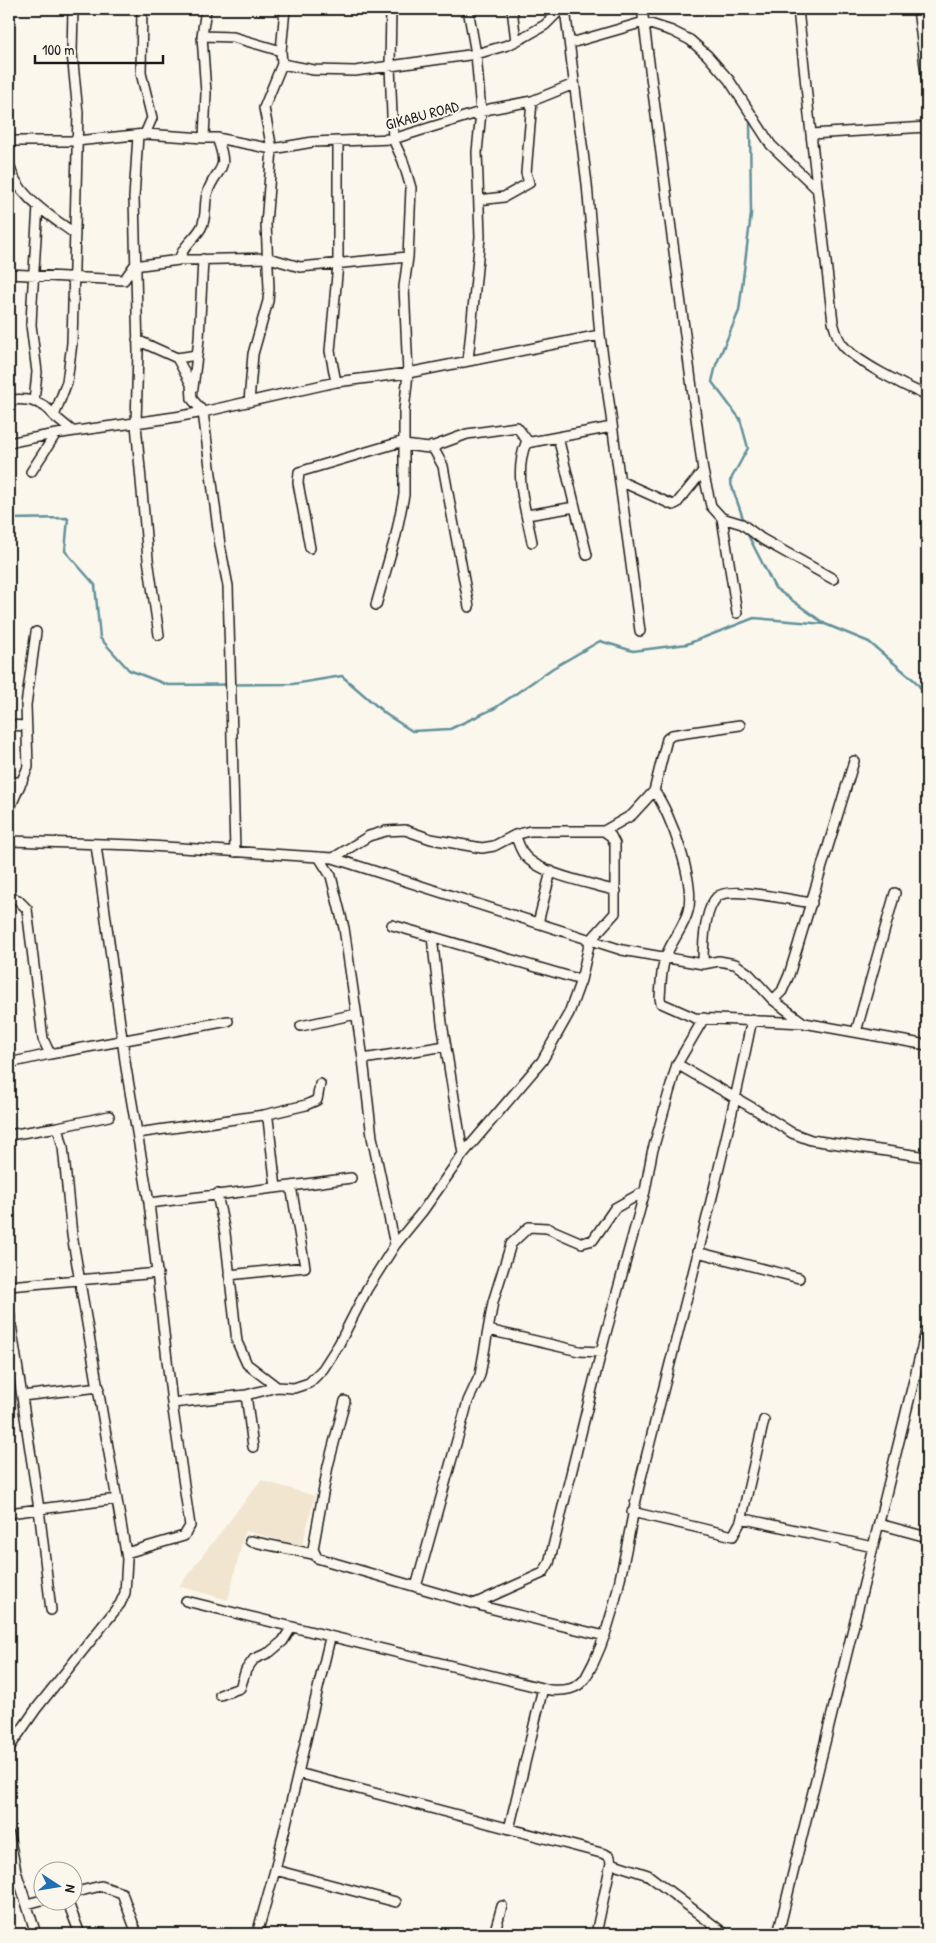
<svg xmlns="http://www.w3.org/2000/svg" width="936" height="1943" font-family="'Patrick Hand',sans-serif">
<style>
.built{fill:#f2e5d0}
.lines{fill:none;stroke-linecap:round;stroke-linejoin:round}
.stream{stroke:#62919b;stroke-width:2.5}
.minor-casing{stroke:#1c1c1c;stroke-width:12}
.minor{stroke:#fbf7ec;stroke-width:9}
.labels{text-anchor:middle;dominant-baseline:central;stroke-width:4;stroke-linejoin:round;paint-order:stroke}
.street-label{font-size:15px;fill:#1c1c1c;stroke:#fbf7ec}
</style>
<rect width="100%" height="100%" fill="#fbf7ec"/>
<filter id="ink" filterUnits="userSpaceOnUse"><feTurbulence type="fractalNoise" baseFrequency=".02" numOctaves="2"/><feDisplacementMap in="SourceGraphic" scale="10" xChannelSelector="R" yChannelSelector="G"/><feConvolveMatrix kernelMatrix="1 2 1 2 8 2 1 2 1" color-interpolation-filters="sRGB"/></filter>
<g filter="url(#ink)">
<path class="built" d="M 261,1480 L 315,1496 L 302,1546 L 245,1531 L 228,1600 L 179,1586 Z"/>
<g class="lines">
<path class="stream" d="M 9,519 L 68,518 L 65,551 L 95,585 L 100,638 L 129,670 L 168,685 L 293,684 L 342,676 L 387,715 L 412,731 L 450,729 L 495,708 L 553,668 L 600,641 L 633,651 L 687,644 L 754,618 L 825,624 L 869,642 L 915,681 L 927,696
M 744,521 L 730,481 L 748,448 L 740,419 L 712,382 L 716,365 L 739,311 L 751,214 L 750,121
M 748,535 L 775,588 L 825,624"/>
<defs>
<path id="minor" d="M 142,9 L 141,73 L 152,118 L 145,134
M 512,9 L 516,41
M 642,9 L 703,471 L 711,506 L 722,518 L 742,524 L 762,539 L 833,579
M 798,9 L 811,134 L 927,127
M 918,9 L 927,82
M 202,36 L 233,37 L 281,51 L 282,64 L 264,108 L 272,149 L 266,224 L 269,288 L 268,301 L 253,354 L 249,402
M 571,43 L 644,22 L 672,31 L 690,40 L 707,55 L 729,80 L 771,145 L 817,189
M 281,51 L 285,9
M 282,64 L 314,70 L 355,71 L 476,54 L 508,45 L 524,37 L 545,25 L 561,9
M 811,134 L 833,322 C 835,329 837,338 842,344 C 854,361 907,387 927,396
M 138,135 L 134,198 L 138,351 L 136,424 L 148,559 L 159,635
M 204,138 L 217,138 L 272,149 L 313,142 L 393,139 L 490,109 L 532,101 L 574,84
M 9,141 L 76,141 L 145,134 L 204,138 L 206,93 L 202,36 L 206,9
M 9,164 C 16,196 51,216 75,234
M 479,200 L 504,197 L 529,183 L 526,173 L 532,101
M 179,260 L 269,258 L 300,267 L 408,257
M 9,274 L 124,280 L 134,266 L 179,260 C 184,244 193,241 201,228 C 207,218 204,205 207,194 C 216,165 231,175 217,138
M 600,335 L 640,631
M 177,358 L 197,355
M 468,361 L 480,237 L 477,152 L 481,112 L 476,54 L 468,9
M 336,382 L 330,351 L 338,264 L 338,142
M 193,388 L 199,339 L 203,259
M 9,400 C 27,398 43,400 54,416
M 34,402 L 37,372 L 31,325 L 32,302 L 38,206
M 71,430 L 54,416 L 67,382 L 72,343 L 78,113 L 72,53 L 73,9
M 9,443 C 73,428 139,425 203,412 L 192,399 L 191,384 L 177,358 L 137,340
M 404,445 L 429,448 L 467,434 L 517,427 L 529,443
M 432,446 L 443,466 L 469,607
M 31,472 L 55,435
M 620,481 L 673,505 L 677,503 L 703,471
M 575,507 L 587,555
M 527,515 L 575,507 L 558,437
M 722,518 L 737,613
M 532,542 C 526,511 513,474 526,443 L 612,427
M 310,548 L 298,483 L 299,472 L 404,441
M 376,605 L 396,535 L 404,495 L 404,411 L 408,373 L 404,287 L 408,257 L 411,188 L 403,161 L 393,139 L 390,66 L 391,9
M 9,725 L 26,726
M 9,782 L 22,782
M 654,791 C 671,813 696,884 688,911 C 684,927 672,940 666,956 C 661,968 661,984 660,998 L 661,1003 L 695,1018 L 804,1023
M 9,810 L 28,767 L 26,705 L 36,632
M 604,831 L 632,815 L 654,791 L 667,739 L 672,735 L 740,725
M 515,835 C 518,841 520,850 525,856 C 542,875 591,883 616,891
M 9,841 L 135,845 L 333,858 L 622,950 L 703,964 L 719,961 L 735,964 L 749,974 L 773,1000 L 804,1023 L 927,1045
M 96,845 L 126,1068 L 149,1203 L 172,1403 L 190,1526 L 184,1536 L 126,1553
M 235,852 L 228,586 L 220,545 L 203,412 L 336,382 L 408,373 L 600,335 L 587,184 L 565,9
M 319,857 L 331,876 L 344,928 L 363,1059 L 372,1137 L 395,1245
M 9,897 L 18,900 L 27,909 L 43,1039 L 50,1054 L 228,1021
M 538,923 L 551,871
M 392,925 L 581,980
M 432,937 L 442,1023 L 463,1154
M 703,964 C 703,947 704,910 717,897 C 729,885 794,901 812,903
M 773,1000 L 782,991 L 789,975 L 854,761
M 301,1026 L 356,1014
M 856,1032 L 895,893
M 363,1059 L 446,1046
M 9,1063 L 50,1054
M 677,1064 L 756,1110 L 792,1133 L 811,1140 L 927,1157
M 264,1115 L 268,1119 L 276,1188
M 137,1133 L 264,1115 L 306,1105 L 317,1100 L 320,1084
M 9,1135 L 58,1127
M 291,1186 L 351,1178
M 217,1194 L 225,1233 L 237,1342 L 247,1364 L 277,1387
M 149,1203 L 291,1186 L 305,1267 L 229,1275
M 697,1252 L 799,1278
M 9,1286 L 158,1273
M 9,1311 L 39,1509 L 51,1610
M 488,1330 L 579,1351 L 601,1352
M 246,1395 L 253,1447
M 22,1396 L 99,1387
M 345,1401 L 328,1466 L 313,1549 L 317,1558 L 489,1608 L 605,1636
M 172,1403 L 246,1395 L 277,1387 L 294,1388 L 309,1383 L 323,1369 L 339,1344 L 367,1289 L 395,1245 L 422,1212 L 463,1154 L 542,1061 L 569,1013 L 581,980 L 590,941 L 615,913 L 615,844 L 611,836 L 604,831 L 530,831 L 515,835 L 494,846 L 482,848 L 431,839 L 405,830 L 386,831 L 369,836 L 333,858
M 632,1512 L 733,1536 L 741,1521 L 745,1519 L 873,1547
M 9,1513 L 117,1499
M 741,1521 L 764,1420
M 879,1524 L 927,1537
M 250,1541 L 313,1554
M 416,1587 L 468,1401 L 480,1375 L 493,1302 L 511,1244 L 529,1227 L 547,1228 L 582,1243 L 593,1240 L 615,1208 L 645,1191
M 186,1601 L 550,1690 C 564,1691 578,1690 586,1677 C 619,1620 625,1542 641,1478 C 679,1325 721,1173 752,1019
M 474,1604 L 543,1573 L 549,1563 L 604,1340 L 645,1191 L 652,1153 L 677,1064 L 704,1018
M 220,1695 L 240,1688 L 246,1670 L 254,1659 L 270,1652 L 283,1641 L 291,1628
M 9,1748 L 36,1709 L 120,1604 L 125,1593 L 127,1559 L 72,1235 L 63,1147 L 58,1127 L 109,1116
M 298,1773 L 605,1854 L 610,1857 L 611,1863 L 596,1934
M 509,1829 L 543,1688
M 9,1835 L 16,1871 L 36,1934
M 611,1863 L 648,1875 L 725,1934
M 275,1870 L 396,1902
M 72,1893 L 101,1886 L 122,1893 L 137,1934
M 67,1900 L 80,1934
M 27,1904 L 42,1900
M 257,1934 L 275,1870 L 330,1638
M 494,1934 L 502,1906
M 778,1934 L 927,1327"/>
</defs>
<use href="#minor" class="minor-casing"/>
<use href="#minor" class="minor"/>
</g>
</g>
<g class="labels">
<g class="street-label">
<text transform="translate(422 115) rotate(-15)">GIKABU ROAD</text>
</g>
</g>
<rect width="936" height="1943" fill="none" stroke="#fbf7ec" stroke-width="30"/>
<rect x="15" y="15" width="906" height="1913" fill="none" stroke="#1c1c1c" stroke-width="2" filter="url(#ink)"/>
<g transform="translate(58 1886) rotate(102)"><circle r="24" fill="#fbf7ec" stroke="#a29f99"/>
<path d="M0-4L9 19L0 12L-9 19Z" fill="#1f6fb2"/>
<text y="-8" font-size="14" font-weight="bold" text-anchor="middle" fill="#1c1c1c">N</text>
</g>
<path d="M35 55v8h128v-8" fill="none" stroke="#1c1c1c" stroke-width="2.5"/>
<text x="42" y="55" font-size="15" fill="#1c1c1c" stroke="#fbf7ec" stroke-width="4" paint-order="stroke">100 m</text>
</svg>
